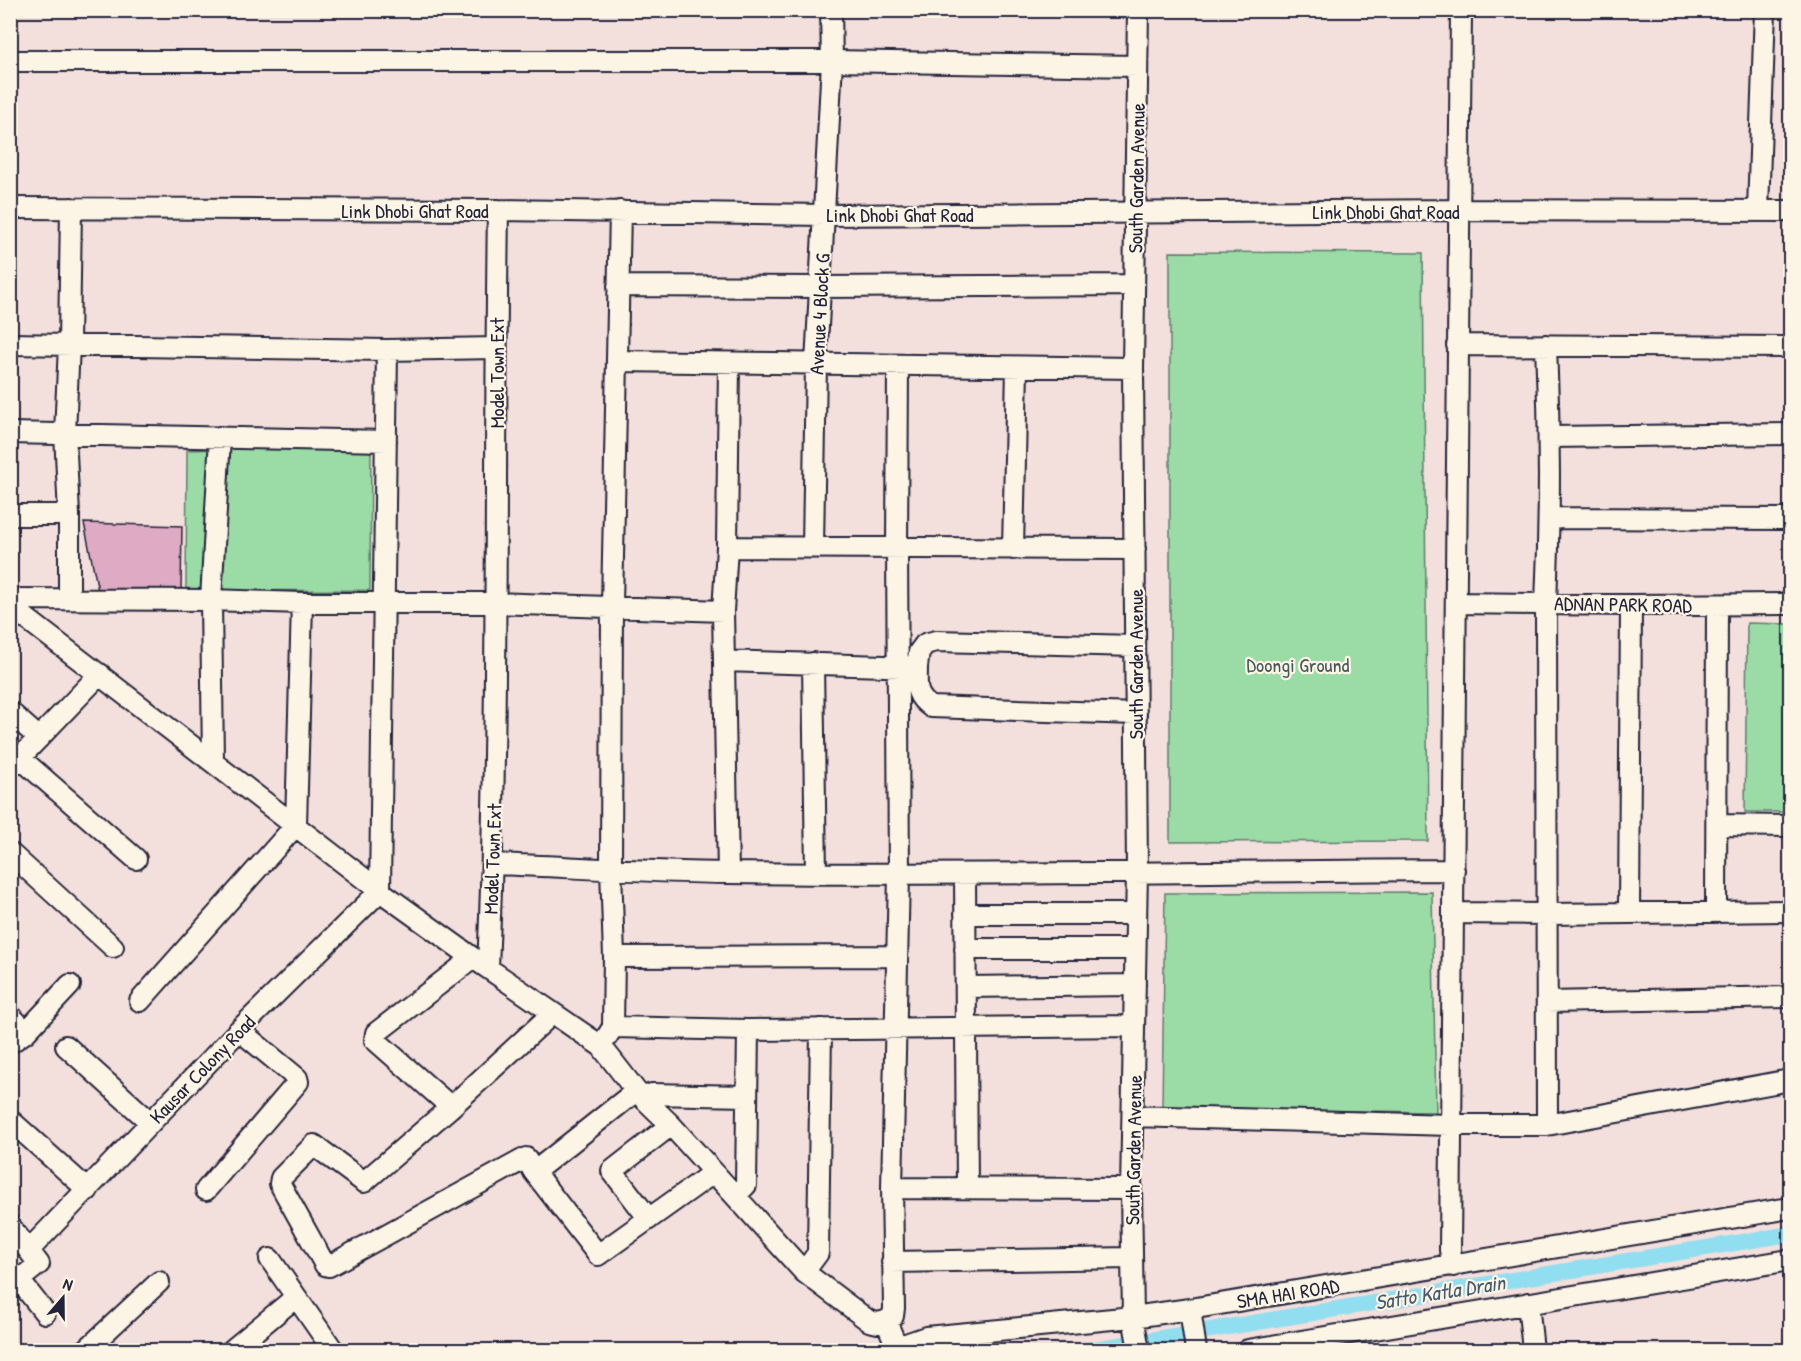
<svg xmlns="http://www.w3.org/2000/svg" width="1801" height="1361" font-family="'Patrick Hand',sans-serif">
<style>
.green{fill:#9bdba5;stroke:#5e7e70;stroke-width:1.5}
.lines{fill:none;stroke-linecap:round;stroke-linejoin:round}
.canal{stroke:#90def0;stroke-width:16}
.building{fill:#dfabc4;stroke:#22223b;stroke-width:1.5}
.minor-casing{stroke:#22223b;stroke-width:24}
.minor{stroke:#fcf5e5;stroke-width:20}
.labels{text-anchor:middle;dominant-baseline:central;stroke-width:4.5;stroke-linejoin:round;paint-order:stroke}
.street-label{font-size:20px;fill:#22223b;stroke:#fcf5e5}
.park-label{font-size:20px;fill:#465a5b;stroke:#fcf5e5}
.water-label{font-size:21px;font-style:italic;fill:#435a71;stroke:#fcf5e5}
</style>
<rect width="100%" height="100%" fill="#f3dfdb"/>
<filter id="ink" filterUnits="userSpaceOnUse"><feTurbulence type="fractalNoise" baseFrequency=".0167" numOctaves="2"/><feDisplacementMap in="SourceGraphic" scale="12" xChannelSelector="R" yChannelSelector="G"/><feConvolveMatrix kernelMatrix="1 2 1 2 8 2 1 2 1" color-interpolation-filters="sRGB"/></filter>
<g filter="url(#ink)">
<path class="green" d="M 1170,252 L 1423,253 L 1428,841 L 1170,842 Z
M 371,445 L 370,590 L 186,591 L 187,450 Z
M 1747,623 L 1790,624 L 1790,812 L 1745,812 Z
M 1432,892 L 1436,1112 L 1162,1108 L 1165,893 Z"/>
<g class="lines">
<path class="canal" d="M 1089,1350 L 1790,1234"/>
</g>
<path class="building" d="M 84,523 L 182,526 L 181,591 L 98,590 Z"/>
<g class="lines">
<defs>
<path id="minor" d="M 1138,10 L 1133,368 L 1137,871 L 1131,1189 L 1133,1317 L 1139,1350
M 10,61 L 832,61 L 1137,66
M 10,208 L 498,210 L 825,215 L 1459,210 L 1790,211
M 1758,210 L 1765,10
M 618,286 L 820,287 L 1134,285
M 10,344 L 387,350 L 496,348
M 1457,345 L 1790,347
M 1546,345 C 1550,432 1550,516 1546,603 L 1547,1125
M 618,361 L 1133,368
M 10,433 L 386,441
M 1550,437 L 1790,434
M 10,515 L 69,515
M 1550,518 L 1790,519
M 727,547 L 1135,549
M 813,547 L 816,364 L 832,61 L 831,10
M 1013,549 L 1017,368
M 10,599 L 211,600 L 302,603 L 496,603 L 723,611
M 69,599 L 69,515 L 65,433 L 69,345 L 71,208
M 1456,603 L 1631,605 L 1790,604
M 10,606 L 380,891 L 473,958 L 601,1046 L 636,1091 L 671,1125 L 804,1272 L 869,1321 L 878,1323 L 886,1321
M 724,661 L 917,667 L 919,652 L 925,644 L 936,641 L 1135,646
M 813,663 L 816,873
M 917,667 C 917,686 914,695 931,707 L 1136,714
M 10,712 L 39,738
M 20,758 L 136,859
M 213,762 L 211,600 L 220,437
M 10,768 L 100,674
M 1717,825 L 1790,826
M 10,853 L 113,947
M 493,864 C 571,867 650,872 729,873 C 971,876 1212,871 1454,870
M 728,873 L 723,611 L 727,547 L 729,364
M 965,874 L 967,1188
M 1716,912 L 1717,605
M 1454,913 L 1548,914 L 1790,911
M 1629,913 L 1631,605
M 965,914 L 1136,914
M 965,949 L 1135,949
M 614,957 L 897,956
M 488,968 C 499,715 494,463 498,210
M 966,987 L 1135,985
M 140,1001 L 296,825 L 302,603
M 1548,1002 L 1790,997
M 553,1013 L 451,1107 L 364,1182 L 314,1145 L 281,1178 L 280,1184 L 325,1265 L 329,1266 L 526,1158 L 534,1172 L 636,1091
M 10,1015 L 26,1032
M 613,1027 L 748,1030 L 1134,1026
M 10,1043 L 26,1032 L 70,985
M 66,1046 L 150,1122
M 601,1046 L 613,1027 L 614,957 L 611,869 L 612,606 L 620,211
M 643,1098 L 652,1094 L 746,1096
M 451,1107 L 375,1040 L 376,1033 L 473,958
M 1133,1116 L 1450,1125 L 1547,1125 L 1790,1080
M 10,1120 L 88,1190
M 534,1172 L 598,1255 L 713,1173
M 892,1188 L 1131,1189
M 206,1190 L 298,1082 L 297,1078 L 239,1030
M 736,1195 L 746,1185 L 748,1030
M 649,1219 L 612,1171 L 671,1125
M 10,1226 L 39,1264 L 19,1280 L 45,1313
M 29,1250 L 239,1030 L 380,891 L 387,350
M 270,1259 L 333,1350
M 892,1262 L 1132,1258
M 1453,1266 L 1450,1250 L 1461,10
M 804,1272 L 818,1253 L 821,1029
M 1528,1303 L 1533,1350
M 1190,1309 L 1196,1350
M 897,1347 L 886,1321 L 893,1316 L 894,1308 L 892,1188 L 899,875 L 897,548 L 898,366
M 86,1350 L 159,1282
M 232,1350 L 296,1297
M 892,1350 L 897,1347 L 926,1337 L 1133,1317 L 1190,1309 L 1790,1208
M 1248,1350 L 1790,1260"/>
</defs>
<use href="#minor" class="minor-casing"/>
<use href="#minor" class="minor"/>
</g>
</g>
<g class="labels">
<g class="street-label">
<text transform="translate(1136 178) rotate(-89)">South Garden Avenue</text>
<text x="415" y="210">Link Dhobi Ghat Road</text>
<text x="1386" y="211">Link Dhobi Ghat Road</text>
<text x="900" y="214">Link Dhobi Ghat Road</text>
<text transform="translate(819 314) rotate(-87)">Avenue 4 Block G</text>
<text transform="translate(496 373) rotate(-90)">Model Town Ext</text>
<text transform="translate(1623 604) rotate(1)">ADNAN PARK ROAD</text>
<text transform="translate(1135 664) rotate(-90)">South Garden Avenue</text>
<text transform="translate(492 859) rotate(-88)">Model Town Ext</text>
<text transform="translate(202 1069) rotate(-46)">Kausar Colony Road</text>
<text transform="translate(1133 1150) rotate(-89)">South Garden Avenue</text>
<text transform="translate(1288 1293) rotate(-9)">SMA HAI ROAD</text>
</g>
<g class="park-label">
<text x="1298" y="664">Doongi Ground</text>
</g>
<g class="water-label">
<text transform="translate(1440 1292) rotate(-9)">Satto Katla Drain</text>
</g>
</g>
<rect width="1801" height="1361" fill="none" stroke="#fcf5e5" stroke-width="36"/>
<rect x="18" y="18" width="1765" height="1325" fill="none" stroke="#22223b" stroke-width="2" filter="url(#ink)"/>
<g transform="translate(63 1298) rotate(20)" stroke="#fcf5e5" stroke-width="4.5" paint-order="stroke">
<path d="M0-4.5L10 22L0 15L-10 22Z" fill="#22223b"/>
<text y="-9" font-size="16" font-weight="bold" text-anchor="middle" fill="#22223b">N</text>
</g>
</svg>
